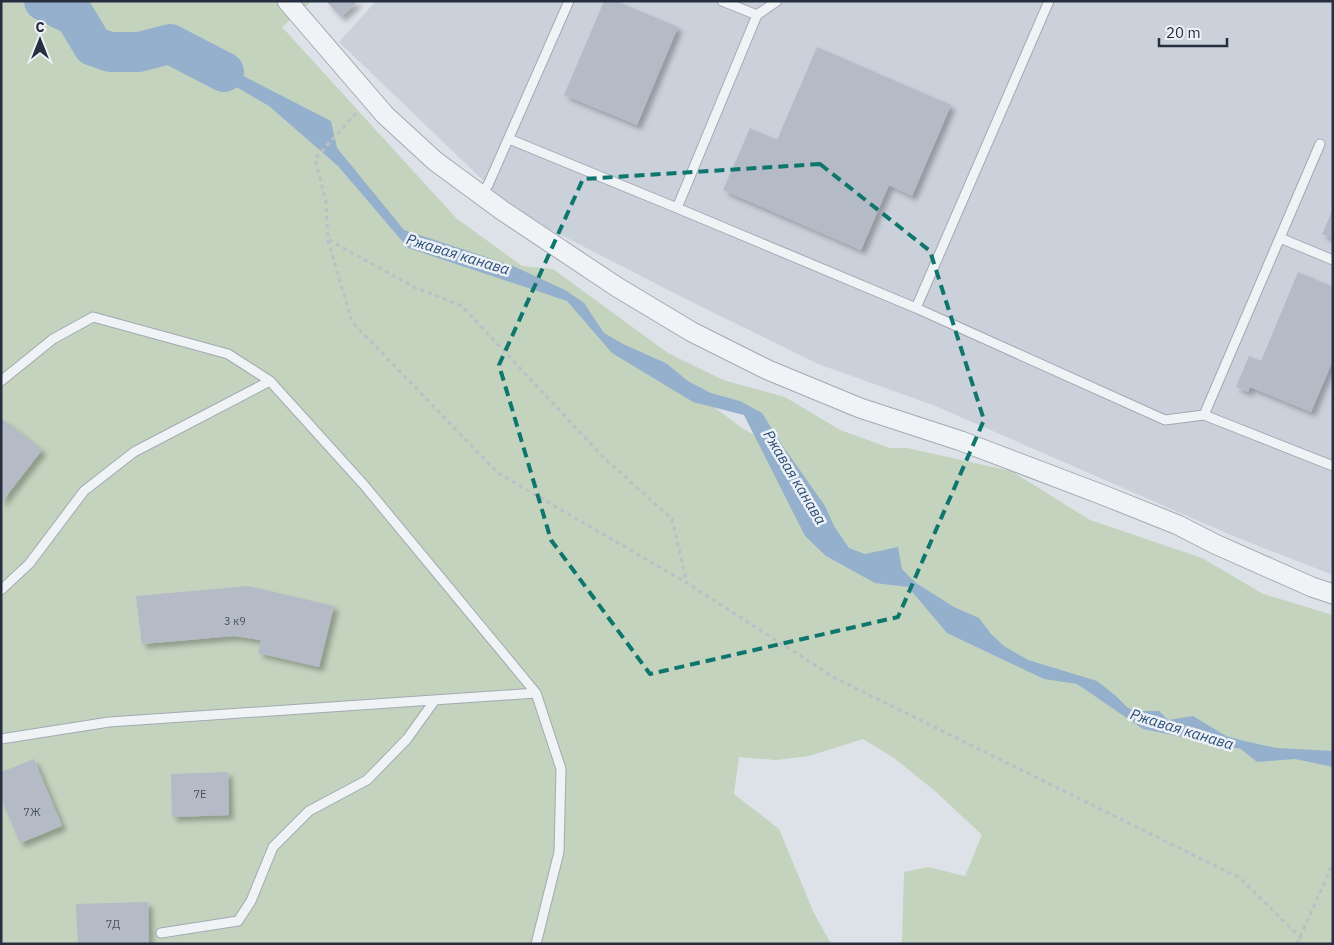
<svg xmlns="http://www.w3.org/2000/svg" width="1334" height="945" font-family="'IBM Plex Sans',sans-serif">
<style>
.built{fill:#cbd1db}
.green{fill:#c3d3be;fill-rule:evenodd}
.water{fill:#95b0cc}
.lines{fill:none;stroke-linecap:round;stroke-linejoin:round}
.river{stroke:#95b0cc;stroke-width:40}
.building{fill:#b4bbc6;filter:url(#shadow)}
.lane-casing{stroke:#a2a9b2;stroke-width:11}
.street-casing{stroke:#a2a9b2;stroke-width:21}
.path{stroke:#bbc0c7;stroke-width:3;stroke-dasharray:4 4;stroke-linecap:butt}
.lane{stroke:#f0f3f6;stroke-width:9}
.street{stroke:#f0f3f6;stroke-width:19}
.marked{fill:none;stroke:#0f766e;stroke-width:4;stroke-dasharray:10 6;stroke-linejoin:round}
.labels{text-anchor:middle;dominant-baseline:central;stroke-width:5;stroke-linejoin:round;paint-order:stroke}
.number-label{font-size:11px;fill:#495262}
.water-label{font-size:15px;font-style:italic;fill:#2c4e78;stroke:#edf1f6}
</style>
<defs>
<filter id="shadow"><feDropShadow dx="4.5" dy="4.5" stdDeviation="2.5" flood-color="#0004"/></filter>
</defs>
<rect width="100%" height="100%" fill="#dde2e8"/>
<path class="built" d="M 376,1 L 1333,1 L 1333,575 L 1233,536 L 933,405 L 818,364 L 682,297 L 516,212 L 339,42 Z"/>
<path class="green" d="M 1,1 L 312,1 L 282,27 L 456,218 L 522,266 L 553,269 L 668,353 L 723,380 L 785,397 L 840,430 L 890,448 L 907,448 L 1011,471 L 1090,520 L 1202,558 L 1263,594 L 1333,615 L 1333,944 L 895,944 L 902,942 L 904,872 L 928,867 L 965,876 L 982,835 L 935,791 L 894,758 L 863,739 L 809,756 L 776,760 L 739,757 L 734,794 L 779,829 L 813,911 L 831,944 L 1,944 ZM 639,351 L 666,363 L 688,381 L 711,393 L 740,401 L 782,445 L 788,454 L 742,428 Z"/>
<path class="water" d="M 35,1 L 56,1 L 72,10 L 102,42 L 187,47 L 331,121 L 337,148 L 404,230 L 511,265 L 565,290 L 584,303 L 604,333 L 623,344 L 666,363 L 688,381 L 711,393 L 740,401 L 762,413 L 782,445 L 825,506 L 834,526 L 849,548 L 865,554 L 898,547 L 902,569 L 916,583 L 954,607 L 979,618 L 991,634 L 1004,646 L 1028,660 L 1097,681 L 1116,696 L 1128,708 L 1142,711 L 1159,711 L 1168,720 L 1193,716 L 1226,736 L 1244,741 L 1277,748 L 1333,751 L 1333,767 L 1295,759 L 1257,762 L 1241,749 L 1143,729 L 1077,684 L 1044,679 L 947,633 L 908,587 L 875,583 L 826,556 L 805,536 L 744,415 L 693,402 L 612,353 L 567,301 L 408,248 L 338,166 L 269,106 L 173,50 L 101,55 L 76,24 Z"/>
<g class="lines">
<path class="river" d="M 44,1 L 75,16 L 93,46 L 110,52 L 139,52 L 170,44 L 224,72"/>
</g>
<path class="building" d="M 326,1 L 358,1 L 341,17 Z
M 604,1 L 616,1 L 678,27 L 637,125 L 564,95 Z
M 817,47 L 951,105 L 912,196 L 889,185 L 861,250 L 723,190 L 750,128 L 777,140 Z
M 1333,209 L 1333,239 L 1322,234 Z
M 1298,272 L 1333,287 L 1333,360 L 1311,412 L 1250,387 L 1248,392 L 1236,387 L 1249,356 L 1261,361 Z
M 1,418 L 42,450 L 1,503 Z
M 248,586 L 334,606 L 319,667 L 258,653 L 261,640 L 234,636 L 142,644 L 136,596 Z
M 34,759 L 62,826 L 20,843 L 1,798 L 1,772 Z
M 228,772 L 229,815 L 172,817 L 171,774 Z
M 148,902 L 149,944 L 78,944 L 76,904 Z"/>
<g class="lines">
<defs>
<path id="lane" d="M 722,1 L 757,15
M 509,139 L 677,208 L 916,308 L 1165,420 L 1204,415 L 1333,466
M 480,194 L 488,185 L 569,1
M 677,208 L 757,15 L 777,1
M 1280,238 L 1333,260
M 916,308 L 1049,1
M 1,381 L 53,339 L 93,317 L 228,354 L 270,381 L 364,485 L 536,693 L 561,769 L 559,852 L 536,944
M 1204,415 L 1320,144
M 1,590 L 29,564 L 84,491 L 134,452 L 270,381
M 1,739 L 109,722 L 536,693
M 161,933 L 238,921 L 251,901 L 273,847 L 309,811 L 367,780 L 407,739 L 435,700"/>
<path id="street" d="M 287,1 L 385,115 L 435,161 L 503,211 L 617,287 L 692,332 L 768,370 L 860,408 L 961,441 L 1103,495 L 1178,525 L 1215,544 L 1312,587 L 1333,594"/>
</defs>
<use href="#lane" class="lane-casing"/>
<use href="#street" class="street-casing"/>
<path class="path" d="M 356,113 L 315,159 L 326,201 L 328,240 L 352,322 L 498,473 L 687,583 L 835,678 L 1240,878 L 1300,937 L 1303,944
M 329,240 L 414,287 L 462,306 L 604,458 L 672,519 L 687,583
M 1297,944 L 1333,863"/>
<use href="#lane" class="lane"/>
<use href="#street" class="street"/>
</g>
<path class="marked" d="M 820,164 L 930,251 L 984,420 L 898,617 L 650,674 L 551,540 L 499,365 L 583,179 Z"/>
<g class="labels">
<g class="number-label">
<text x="235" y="621">3 к9</text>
<text x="200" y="794">7Е</text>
<text x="32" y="812">7Ж</text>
<text x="113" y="924">7Д</text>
</g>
<g class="water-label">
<text transform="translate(458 254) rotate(17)">Ржавая канава</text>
<text transform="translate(795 477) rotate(59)">Ржавая канава</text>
<text transform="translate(1182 729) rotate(17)">Ржавая канава</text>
</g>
</g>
<rect width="1334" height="945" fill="none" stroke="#252f40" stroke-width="5"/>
<g transform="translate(40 40)" stroke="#edf1f6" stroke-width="4" paint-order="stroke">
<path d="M0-4L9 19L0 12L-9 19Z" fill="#252f40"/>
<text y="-8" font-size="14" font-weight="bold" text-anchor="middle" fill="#252f40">С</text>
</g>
<path d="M1159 38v8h68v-8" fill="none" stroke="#252f40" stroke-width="2.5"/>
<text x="1166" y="38" font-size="15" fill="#252f40" stroke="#edf1f6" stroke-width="4" paint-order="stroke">20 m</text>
</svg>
